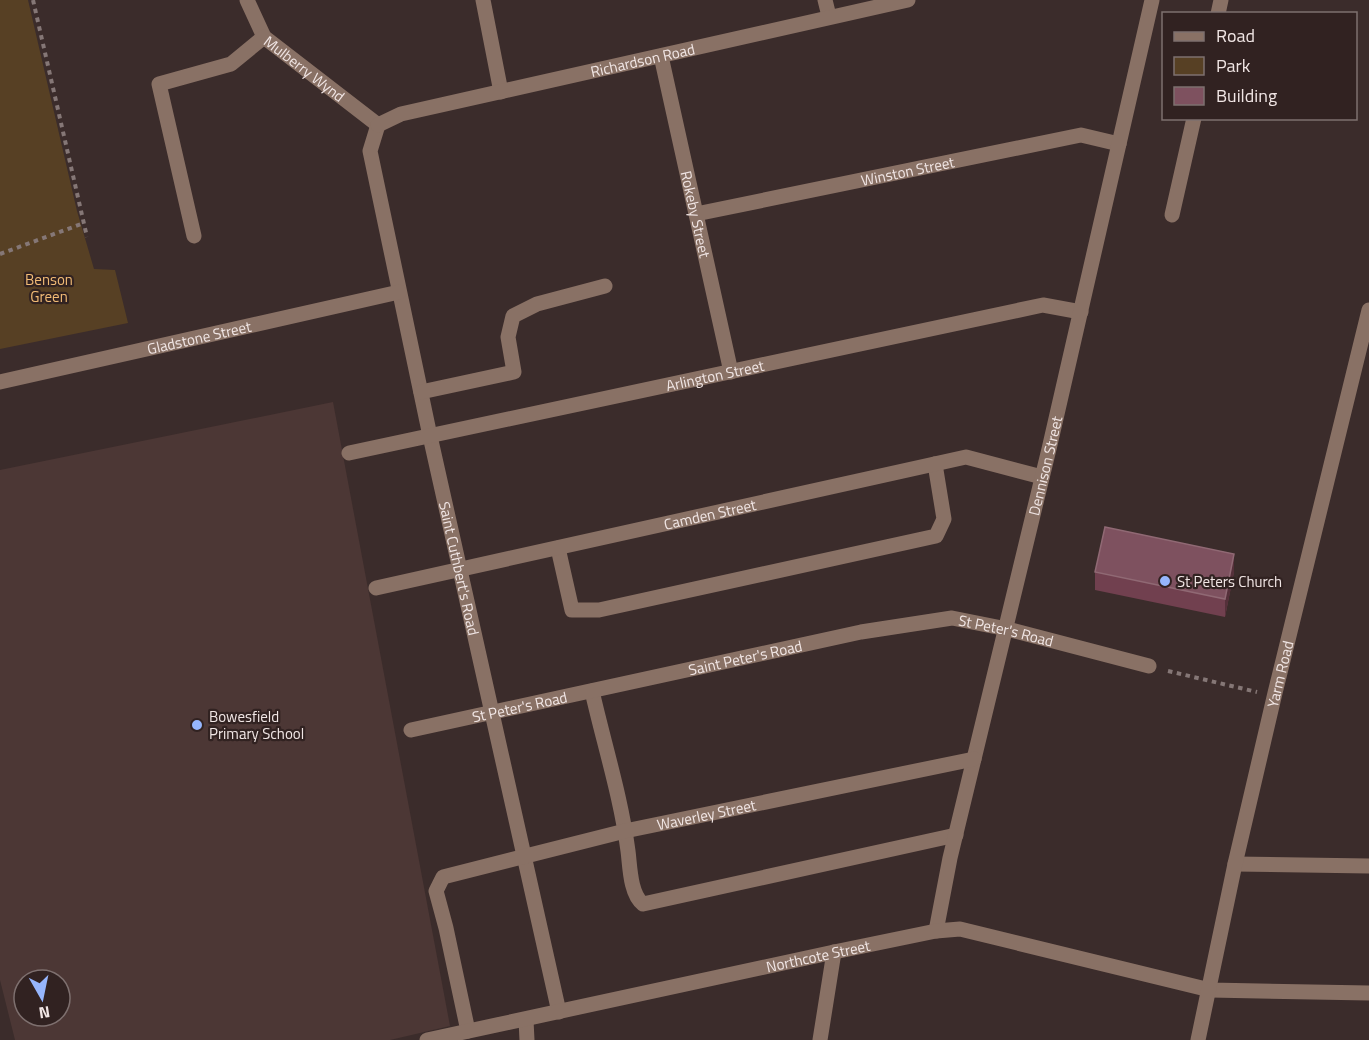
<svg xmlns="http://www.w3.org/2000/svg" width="1369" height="1040" font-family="'Titillium Web',sans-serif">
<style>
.built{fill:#4c3735;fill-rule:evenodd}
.green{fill:#574024}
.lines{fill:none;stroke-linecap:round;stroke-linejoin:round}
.path{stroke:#857776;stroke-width:4;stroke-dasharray:4.5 4.5;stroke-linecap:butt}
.minor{stroke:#897165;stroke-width:15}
.wall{fill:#71404f}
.shaded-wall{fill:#55303a}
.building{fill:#7e515f;stroke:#906974;stroke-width:1.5}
.poi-dot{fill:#96b6fd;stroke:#312221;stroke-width:2}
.labels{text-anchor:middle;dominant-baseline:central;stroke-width:4.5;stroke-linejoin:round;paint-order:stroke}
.street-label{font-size:15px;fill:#f1e6e5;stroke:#312221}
.park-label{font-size:15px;fill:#f3bc76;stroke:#312221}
.poi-label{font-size:15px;fill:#f1e6e5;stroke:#312221;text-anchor:start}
</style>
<rect width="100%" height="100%" fill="#3b2c2b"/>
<path class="built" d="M 333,402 L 450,1026 L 390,1040 L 15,1040 L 0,980 L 0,470 ZM 24,980 L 60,980 L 60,1016 L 24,1016 Z"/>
<path class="green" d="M 0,0 L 28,0 L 77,211 L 94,269 L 115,270 L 128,323 L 0,349 Z"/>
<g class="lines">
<path class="path" d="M 33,0 L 87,237
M 0,254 L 84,223
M 1168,671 L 1257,692"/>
<g class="minor">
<path id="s1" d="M 247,0 L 264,37 L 378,125"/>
<path d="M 483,0 L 501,92"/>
<path d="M 825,0 L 829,16"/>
<path d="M 1218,14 L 1221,0"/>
<path id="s2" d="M 661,56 L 731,372"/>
<path id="s3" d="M 378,125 L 370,151 L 430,436 L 559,1012"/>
<path id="s4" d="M 378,125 L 401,114 L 908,0"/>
<path id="s5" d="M 696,214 L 1081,135 L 1119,144"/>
<path d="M 1172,215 L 1194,118"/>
<path d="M 194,236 L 159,84 L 231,64 L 264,37"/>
<path id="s6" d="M 0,382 L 399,292"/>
<path d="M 421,392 L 514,372 L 508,337 L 513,316 L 537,304 L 605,286"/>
<path id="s7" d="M 349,453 L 1043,305 L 1081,312"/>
<path d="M 558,548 L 572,610 L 599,610 L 936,536 L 944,519 L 935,464"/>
<path id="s8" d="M 376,588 L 966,457 L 1042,477"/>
<path d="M 592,691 C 604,744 621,797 628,851 C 630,866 630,894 643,904 L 956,835"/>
<path id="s9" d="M 411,730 L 861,632 L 952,618 L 1007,629 L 1149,666"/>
<path d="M 1235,864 L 1369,866"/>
<path id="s10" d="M 936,931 L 950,858 L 1049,449 L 1152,0"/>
<path d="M 526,1020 L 527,1040"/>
<path id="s11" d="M 468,1031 L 446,928 L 436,891 L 443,877 L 625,831 L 974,759"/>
<path id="s12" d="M 427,1040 L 834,952 L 936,931 L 960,929 L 1210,990 L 1369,993"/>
<path d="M 820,1040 L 834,952"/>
<path id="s13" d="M 1198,1040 L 1235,864 L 1275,693 L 1369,310"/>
</g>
</g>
<path class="wall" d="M 1095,572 L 1234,572 L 1225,617 L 1095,590 Z"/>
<path class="shaded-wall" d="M 1234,554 L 1234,572 L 1225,617 L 1225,599 Z"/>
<path class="building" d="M 1105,527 L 1234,554 L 1225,599 L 1095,572 Z"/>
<g class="poi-dot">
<circle cx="1165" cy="581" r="6"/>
<circle cx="197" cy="725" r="6"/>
</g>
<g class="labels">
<g class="street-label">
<text stroke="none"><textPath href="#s4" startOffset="273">Richardson Road</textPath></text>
<text stroke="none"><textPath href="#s1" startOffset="92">Mulberry Wynd</textPath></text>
<text stroke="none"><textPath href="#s5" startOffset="216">Winston Street</textPath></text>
<text stroke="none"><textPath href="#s2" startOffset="162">Rokeby Street</textPath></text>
<text stroke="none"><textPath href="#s6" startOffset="204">Gladstone Street</textPath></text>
<text stroke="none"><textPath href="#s7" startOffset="374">Arlington Street</textPath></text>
<text stroke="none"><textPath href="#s10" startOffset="478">Dennison Street</textPath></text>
<text stroke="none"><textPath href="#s8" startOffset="342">Camden Street</textPath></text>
<text stroke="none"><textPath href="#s3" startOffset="454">Saint Cuthbert's Road</textPath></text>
<text stroke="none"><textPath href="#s9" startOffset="608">St Peter's Road</textPath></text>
<text stroke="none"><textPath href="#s9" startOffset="342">Saint Peter's Road</textPath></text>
<text stroke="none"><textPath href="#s13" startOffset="375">Yarm Road</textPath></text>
<text stroke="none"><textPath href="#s9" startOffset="111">St Peter's Road</textPath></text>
<text stroke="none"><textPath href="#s11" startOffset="430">Waverley Street</textPath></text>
<text stroke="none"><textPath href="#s12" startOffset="400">Northcote Street</textPath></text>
</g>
<g class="park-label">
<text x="49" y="279">Benson<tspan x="49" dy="17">Green</tspan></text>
</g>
<g class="poi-label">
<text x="1177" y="581">St Peters Church</text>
<text x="209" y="716">Bowesfield<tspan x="209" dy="17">Primary School</tspan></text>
</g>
</g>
<rect x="1162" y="12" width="195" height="108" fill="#312221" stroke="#7e706f" stroke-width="1.5"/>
<rect x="1174" y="32" width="30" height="9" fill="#897165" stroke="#7e706f" stroke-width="1.5"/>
<text x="1216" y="42" font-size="18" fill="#f1e6e5">Road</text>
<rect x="1174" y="57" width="30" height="18" fill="#574024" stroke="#7e706f" stroke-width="1.5"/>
<text x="1216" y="72" font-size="18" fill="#f1e6e5">Park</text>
<rect x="1174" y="87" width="30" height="18" fill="#7e515f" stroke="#7e706f" stroke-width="1.5"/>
<text x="1216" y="102" font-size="18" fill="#f1e6e5">Building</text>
<g transform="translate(42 998) rotate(171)"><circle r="28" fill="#312221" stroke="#7e706f" stroke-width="1.5"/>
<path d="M0-4.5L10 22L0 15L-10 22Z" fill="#96b6fd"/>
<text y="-9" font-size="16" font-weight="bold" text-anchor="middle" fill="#f1e6e5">N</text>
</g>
</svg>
